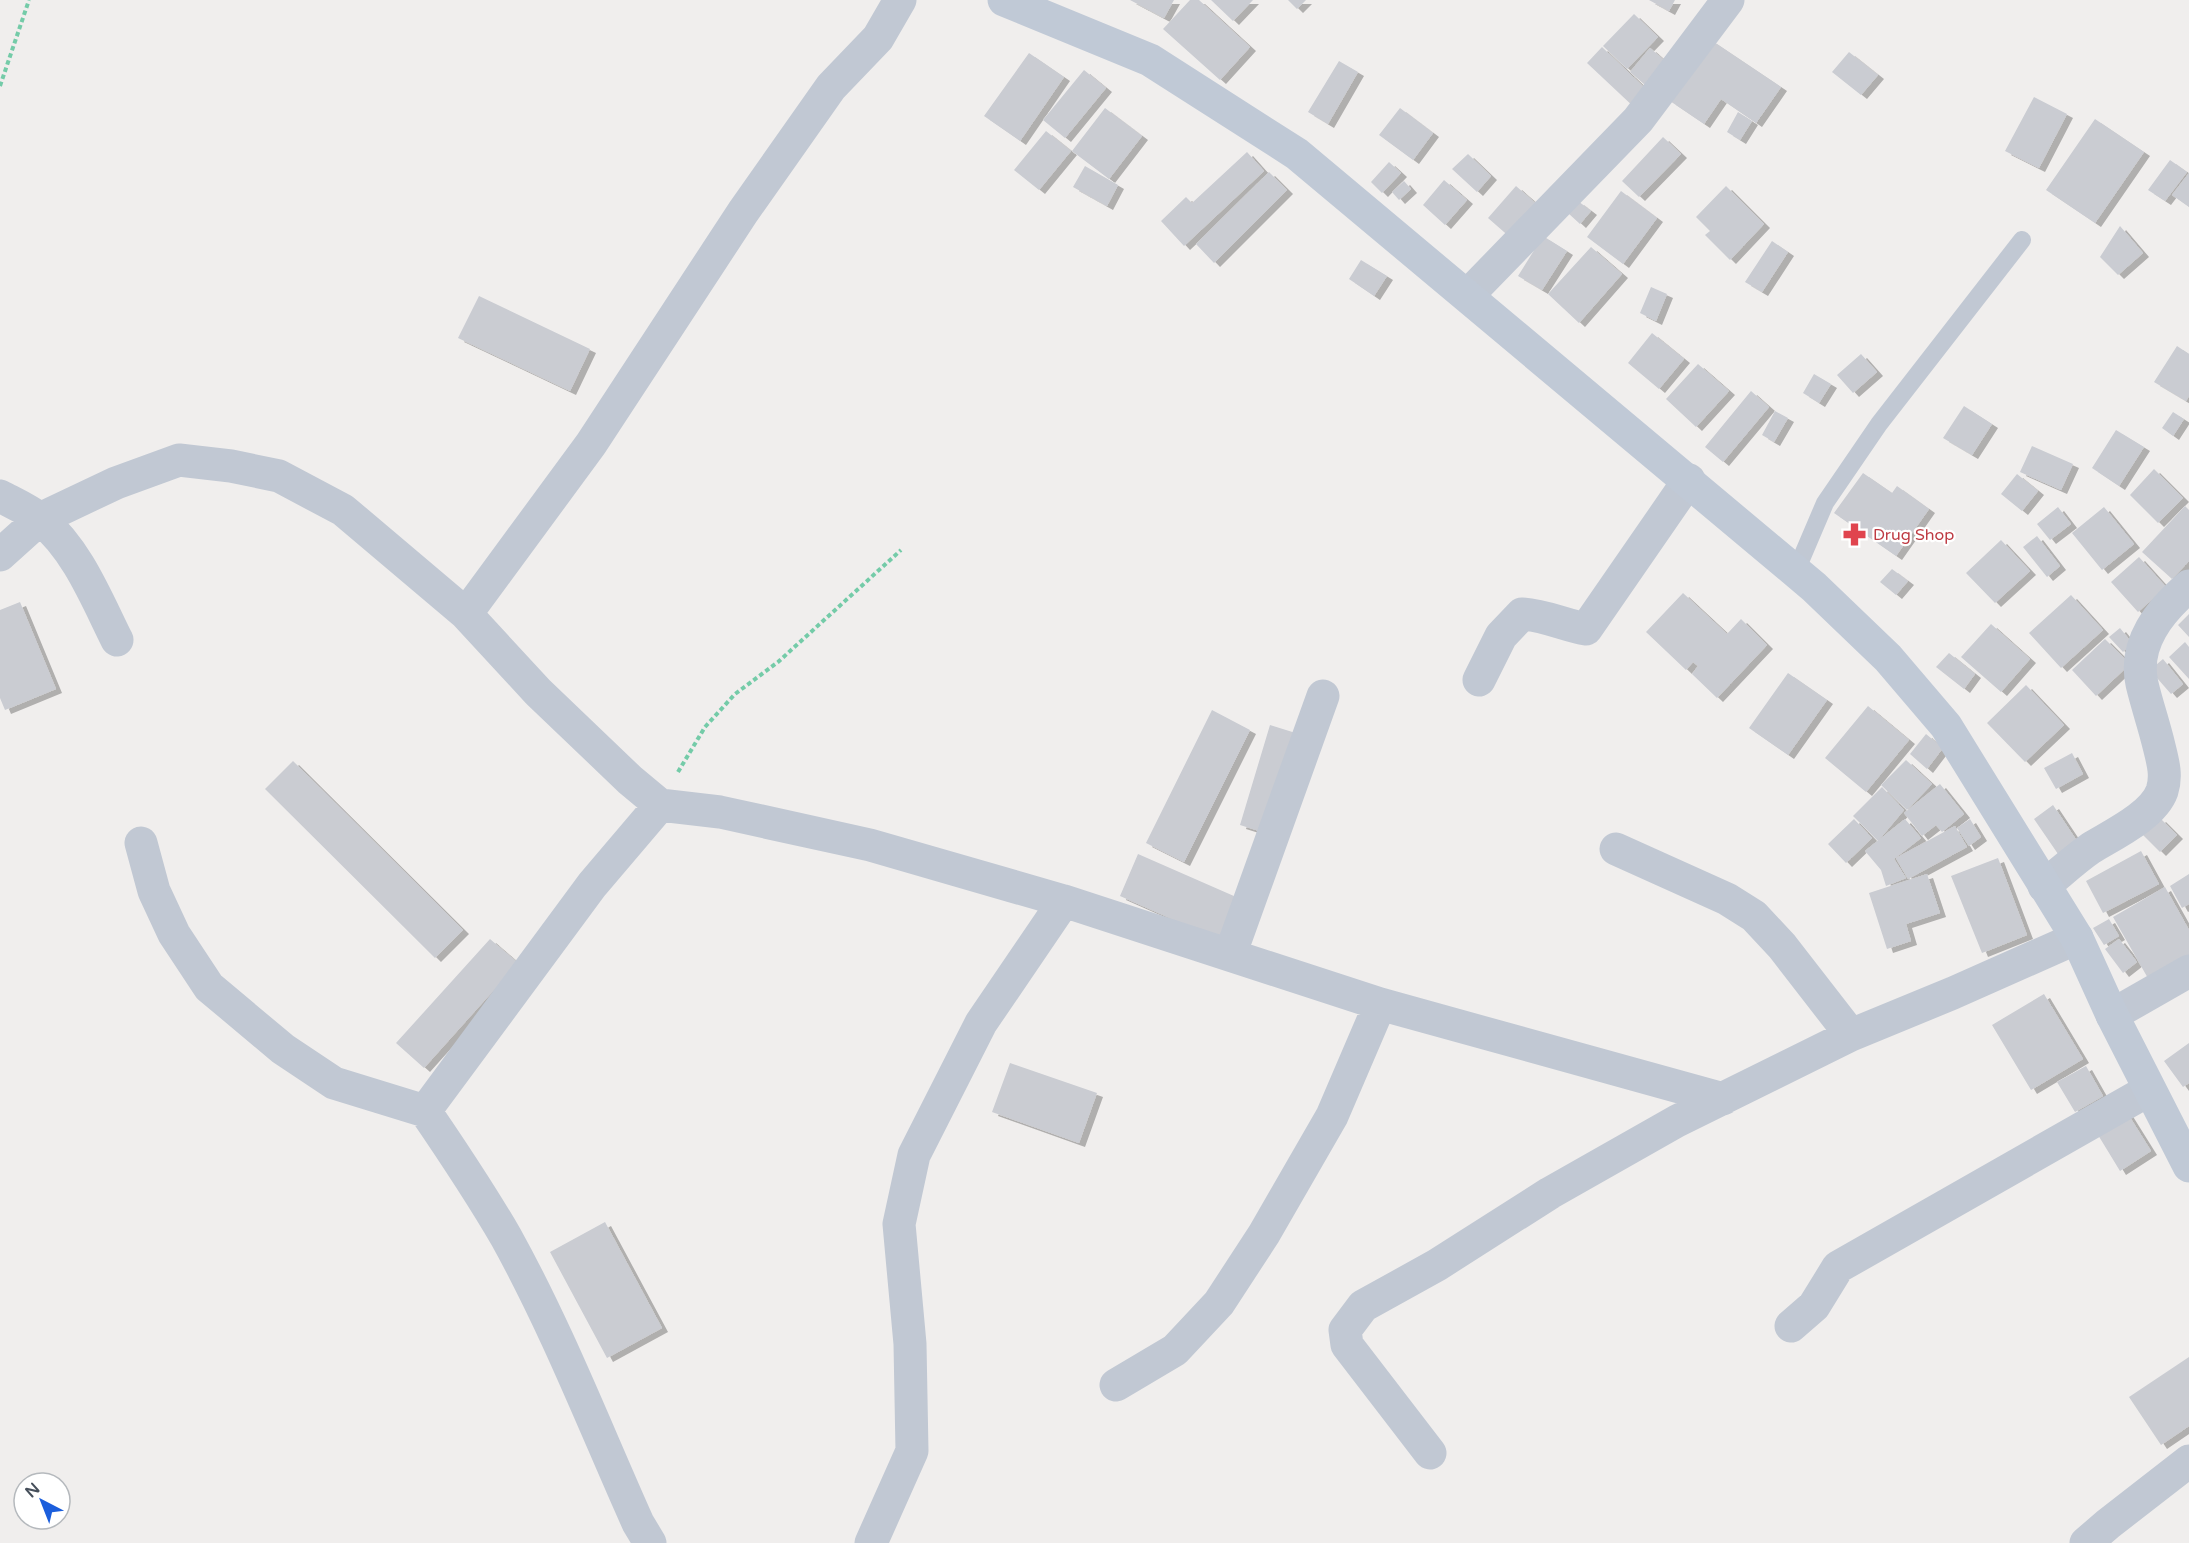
<svg xmlns="http://www.w3.org/2000/svg" width="2189" height="1543" font-family="'Varela Round',sans-serif">
<style>
.building{fill:#caccd2;filter:url(#shadow)}
.lines{fill:none;stroke-linecap:round;stroke-linejoin:round}
.path{stroke:#74cba8;stroke-width:4;stroke-dasharray:4.5 3;stroke-linecap:butt}
.lane{stroke:#c1c8d3;stroke-width:18}
.street{stroke:#c1c8d3;stroke-width:33}
.secondary{stroke:#c0c9d6;stroke-width:33}
.labels{text-anchor:middle;dominant-baseline:central;stroke-width:4.5;stroke-linejoin:round;paint-order:stroke}
.health-label{font-size:16px;fill:#be3a42;stroke:#fff;text-anchor:start}
</style>
<defs>
<filter id="shadow"><feDropShadow dx="6" dy="4" stdDeviation="0" flood-color="#0004"/></filter>
</defs>
<rect width="100%" height="100%" fill="#f0eeed"/>
<path class="building" d="M 1130,0 L 1174,0 L 1164,18 Z
M 1190,0 L 1199,0 L 1250,47 L 1220,80 L 1163,29 Z
M 1211,0 L 1253,0 L 1233,21 Z
M 1288,0 L 1306,0 L 1297,9 Z
M 1649,0 L 1675,0 L 1669,11 Z
M 1634,14 L 1658,37 L 1627,69 L 1603,46 Z
M 1711,40 L 1781,87 L 1756,123 L 1721,99 L 1704,124 L 1670,101 Z
M 1602,47 L 1651,94 L 1636,109 L 1587,63 Z
M 1650,48 L 1672,67 L 1652,91 L 1630,72 Z
M 1849,52 L 1878,75 L 1861,95 L 1832,72 Z
M 1029,53 L 1064,77 L 1020,141 L 984,116 Z
M 1339,61 L 1358,72 L 1328,124 L 1308,112 Z
M 1084,70 L 1106,88 L 1065,138 L 1043,120 Z
M 2034,97 L 2067,114 L 2039,168 L 2005,151 Z
M 1105,108 L 1142,136 L 1109,179 L 1072,151 Z
M 1400,108 L 1433,133 L 1413,160 L 1379,135 Z
M 1738,112 L 1752,121 L 1740,140 L 1727,132 Z
M 2095,119 L 2144,152 L 2095,223 L 2046,190 Z
M 1046,131 L 1071,151 L 1039,190 L 1014,170 Z
M 1663,137 L 1681,154 L 1639,197 L 1622,181 Z
M 1247,152 L 1264,171 L 1184,246 L 1161,221 L 1186,197 L 1192,203 Z
M 1468,154 L 1491,176 L 1477,192 L 1452,169 Z
M 2170,160 L 2187,172 L 2165,201 L 2148,190 Z
M 1389,162 L 1401,173 L 1382,193 L 1371,182 Z
M 1085,166 L 1118,185 L 1107,206 L 1073,187 Z
M 1269,172 L 1287,190 L 1214,263 L 1196,244 Z
M 2189,173 L 2189,207 L 2172,195 Z
M 1444,180 L 1467,200 L 1445,225 L 1423,205 Z
M 1404,181 L 1411,189 L 1399,200 L 1392,192 Z
M 1516,186 L 1540,207 L 1512,239 L 1488,218 Z
M 1726,186 L 1764,224 L 1730,260 L 1705,235 L 1710,231 L 1696,217 Z
M 1621,191 L 1657,218 L 1623,264 L 1587,237 Z
M 1578,201 L 1591,211 L 1580,224 L 1568,213 Z
M 2120,226 L 2143,253 L 2118,275 L 2100,257 Z
M 1543,236 L 1567,251 L 1542,290 L 1518,276 Z
M 1772,241 L 1788,252 L 1762,292 L 1745,282 Z
M 1591,247 L 1622,274 L 1579,323 L 1548,294 Z
M 1361,260 L 1387,276 L 1374,296 L 1349,279 Z
M 1651,287 L 1667,294 L 1656,321 L 1640,313 Z
M 479,296 L 590,349 L 570,391 L 458,338 Z
M 1652,333 L 1684,359 L 1659,389 L 1628,363 Z
M 2177,346 L 2189,354 L 2189,396 L 2186,401 L 2154,382 Z
M 1861,354 L 1877,372 L 1853,393 L 1837,375 Z
M 1698,364 L 1729,391 L 1696,427 L 1666,399 Z
M 1814,374 L 1831,384 L 1819,403 L 1803,393 Z
M 1751,391 L 1769,407 L 1723,462 L 1705,447 Z
M 1964,406 L 1992,424 L 1972,455 L 1943,438 Z
M 1775,411 L 1788,418 L 1774,442 L 1762,435 Z
M 2173,412 L 2184,419 L 2173,436 L 2162,428 Z
M 2116,430 L 2144,447 L 2119,486 L 2092,468 Z
M 2032,446 L 2073,464 L 2061,490 L 2020,472 Z
M 2154,469 L 2183,498 L 2158,523 L 2130,495 Z
M 1863,473 L 1892,493 L 1897,486 L 1929,509 L 1896,556 L 1834,513 Z
M 2017,474 L 2038,491 L 2022,511 L 2001,494 Z
M 2185,506 L 2189,510 L 2189,561 L 2172,579 L 2142,552 Z
M 2058,507 L 2071,524 L 2050,540 L 2037,524 Z
M 2104,507 L 2134,544 L 2102,570 L 2072,533 Z
M 2037,536 L 2060,566 L 2047,577 L 2023,547 Z
M 2001,540 L 2030,571 L 1995,603 L 1966,573 Z
M 2139,557 L 2166,587 L 2138,612 L 2111,582 Z
M 1892,569 L 1908,581 L 1896,595 L 1880,582 Z
M 1683,593 L 1727,634 L 1741,619 L 1767,645 L 1717,698 L 1692,674 L 1698,666 L 1693,662 L 1686,670 L 1646,632 Z
M 2071,595 L 2103,630 L 2061,668 L 2029,633 Z
M 20,602 L 56,689 L 5,710 L 0,698 L 0,610 Z
M 2189,614 L 2189,637 L 2178,625 Z
M 1991,624 L 2030,659 L 2001,692 L 1961,657 Z
M 2120,628 L 2132,643 L 2123,652 L 2109,637 Z
M 2105,639 L 2130,664 L 2096,696 L 2072,670 Z
M 2185,642 L 2189,647 L 2189,679 L 2169,657 Z
M 1949,653 L 1975,674 L 1964,689 L 1936,667 Z
M 2163,659 L 2183,684 L 2171,694 L 2150,670 Z
M 1788,673 L 1827,700 L 1788,755 L 1749,728 Z
M 2026,685 L 2064,725 L 2025,762 L 1987,723 Z
M 1868,706 L 1909,740 L 1866,792 L 1825,758 Z
M 1212,710 L 1250,730 L 1184,862 L 1146,843 Z
M 1270,725 L 1302,735 L 1272,835 L 1240,825 Z
M 1926,734 L 1943,748 L 1927,769 L 1910,754 Z
M 2072,753 L 2083,774 L 2056,789 L 2044,768 Z
M 1906,760 L 1932,784 L 1907,810 L 1881,785 Z
M 293,761 L 463,930 L 435,958 L 265,789 Z
M 1940,784 L 1964,814 L 1942,832 L 1936,825 L 1922,836 L 1904,813 Z
M 1882,787 L 1904,810 L 1878,841 L 1853,816 Z
M 2053,805 L 2077,841 L 2058,854 L 2034,819 Z
M 2160,818 L 2177,835 L 2160,852 L 2143,835 Z
M 1854,819 L 1872,838 L 1846,863 L 1828,844 Z
M 1905,819 L 1921,838 L 1894,859 L 1906,878 L 1886,886 L 1881,870 L 1865,851 Z
M 1970,819 L 1981,837 L 1969,846 L 1957,828 Z
M 1955,826 L 1967,847 L 1908,879 L 1896,858 Z
M 2141,851 L 2159,884 L 2103,913 L 2086,881 Z
M 1138,854 L 1243,900 L 1224,942 L 1120,896 Z
M 1998,858 L 2027,935 L 1982,953 L 1951,876 Z
M 1927,874 L 1940,913 L 1906,924 L 1911,941 L 1887,949 L 1869,893 Z
M 2189,874 L 2189,904 L 2182,908 L 2170,886 Z
M 2165,887 L 2189,930 L 2189,957 L 2149,980 L 2113,917 Z
M 2109,919 L 2119,936 L 2104,945 L 2093,928 Z
M 490,939 L 518,963 L 424,1068 L 396,1043 Z
M 2119,939 L 2137,962 L 2123,973 L 2105,949 Z
M 2044,994 L 2083,1059 L 2031,1090 L 1992,1025 Z
M 2189,1043 L 2189,1083 L 2183,1087 L 2164,1061 Z
M 1010,1063 L 1097,1093 L 1079,1143 L 992,1112 Z
M 2086,1066 L 2103,1096 L 2075,1112 L 2057,1082 Z
M 2126,1111 L 2151,1151 L 2120,1171 L 2095,1130 Z
M 605,1222 L 662,1328 L 607,1358 L 550,1252 Z
M 2189,1357 L 2189,1426 L 2161,1445 L 2129,1397 Z"/>
<g class="lines">
<path class="path" d="M 0,86 L 29,0
M 678,772 L 705,727 L 735,694 L 778,662 L 901,550"/>
<path class="lane" d="M 1796,571 L 1825,503 L 1879,424 L 2022,240"/>
<path class="street" d="M 1468,295 L 1638,120 L 1728,0
M 0,496 C 13,503 29,510 40,519 C 77,549 96,598 117,640
M 0,555 L 40,519 L 116,483 L 179,460 L 231,466 L 279,476 L 343,510 L 466,614 L 538,692 L 630,780 L 660,805 L 720,812 L 870,845 L 1064,901 L 1380,1004 L 1723,1099
M 466,614 L 591,444 L 743,212 L 831,87 L 878,38 L 900,0
M 1479,680 L 1501,636 L 1522,614 C 1544,615 1564,625 1586,629 L 1689,480
M 141,843 L 154,891 L 174,934 L 209,987 L 283,1049 L 334,1083 L 425,1111 L 592,885 L 660,805
M 1616,849 L 1727,899 L 1754,916 L 1782,946 L 1851,1035
M 2044,886 C 2060,873 2075,859 2091,848 C 2112,835 2153,816 2162,791 C 2167,776 2163,762 2159,746 C 2154,725 2147,705 2142,684 C 2133,643 2160,611 2189,586
M 1230,955 L 1323,696
M 2112,1015 L 2189,971
M 425,1111 C 453,1152 481,1194 506,1237 C 557,1329 595,1427 638,1523 L 650,1543
M 1791,1326 L 1814,1306 L 1838,1267 L 2149,1090
M 1116,1385 L 1175,1350 L 1219,1303 L 1264,1234 L 1332,1116 L 1380,1004
M 1430,1453 L 1347,1345 L 1345,1330 L 1363,1306 L 1437,1265 L 1550,1193 L 1677,1121 L 1851,1035 L 1953,993 L 2077,938
M 871,1543 L 912,1451 L 910,1344 L 899,1224 L 914,1155 L 981,1023 L 1064,901
M 2086,1543 L 2108,1524 L 2189,1461"/>
<path class="secondary" d="M 1004,0 L 1150,60 L 1297,154 L 1814,587 L 1888,658 L 1946,726 L 2077,938 L 2112,1015 L 2189,1166"/>
</g>
<defs>
<symbol id="pharmacy-bare" viewBox="-9 -9 18 18"><path d="M-2-6h4v4h4v4h-4v4h-4v-4h-4v-4h4Z" fill="#e0444e" stroke="#fff" stroke-width="2.5" paint-order="stroke"/></symbol>
</defs>
<g fill-rule="evenodd">
<use href="#pharmacy-bare" x="1838" y="518" width="33" height="33"/>
</g>
<g class="labels">
<g class="health-label">
<text x="1873" y="535">Drug Shop</text>
</g>
</g>
<g transform="translate(42 1501) rotate(318)"><circle r="28" fill="#ffffff" stroke="#b5b9bd" stroke-width="1.5"/>
<path d="M0-4.5L10 22L0 15L-10 22Z" fill="#1b5edc"/>
<text y="-9" font-size="16" font-weight="bold" text-anchor="middle" fill="#464f5b">N</text>
</g>
</svg>
